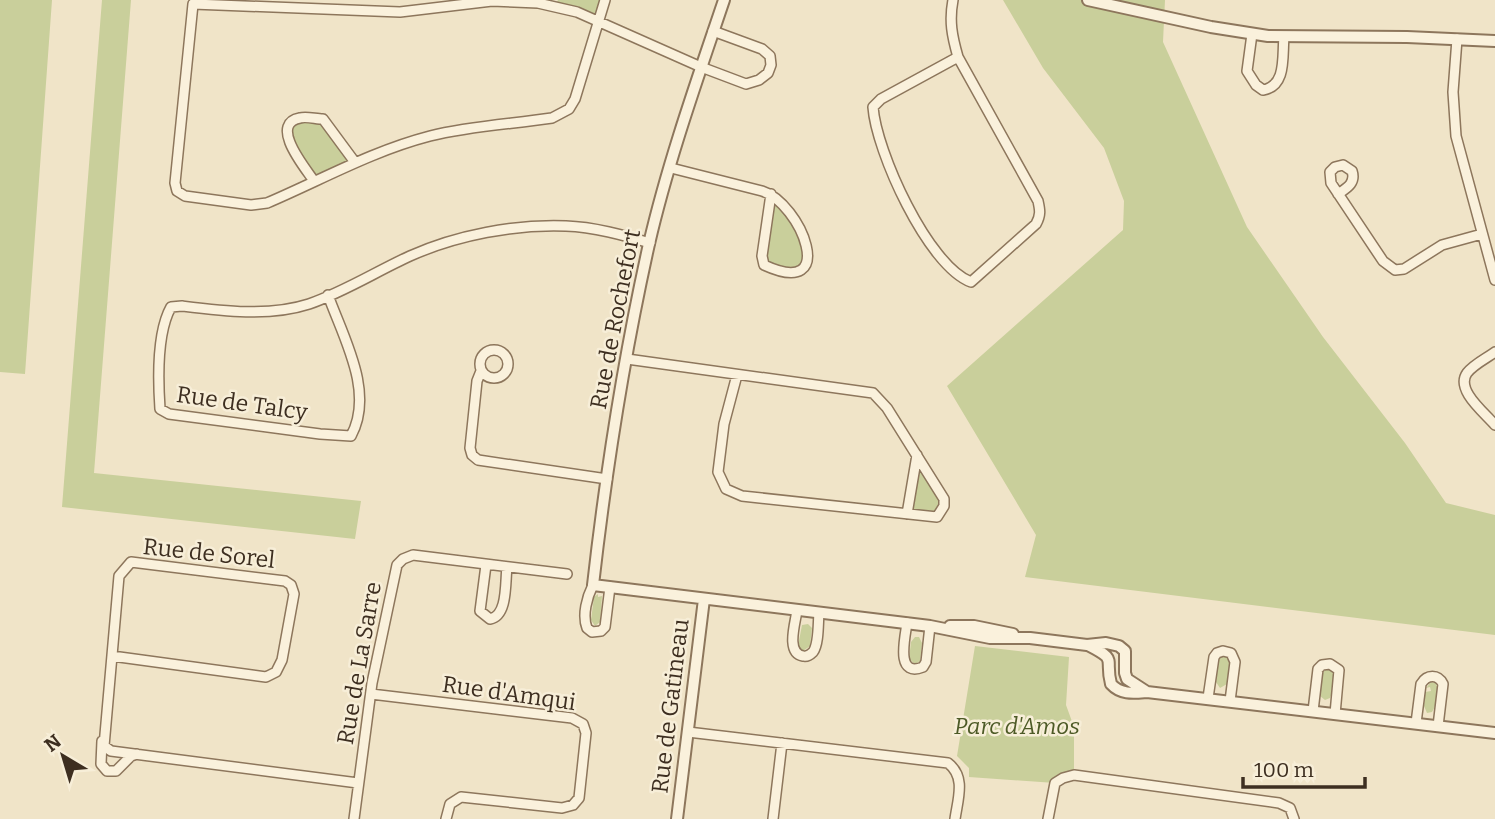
<svg xmlns="http://www.w3.org/2000/svg" width="1495" height="819" font-family="Bitter,serif">
<style>
.green{fill:#c9cf9b}
.lines{fill:none;stroke-linecap:round;stroke-linejoin:round}
.minor-casing{stroke:#8d765c;stroke-width:12}
.tertiary-casing{stroke:#8d765c;stroke-width:14}
.minor{stroke:#faf1dc;stroke-width:9}
.tertiary{stroke:#faf1dc;stroke-width:10}
.labels{text-anchor:middle;dominant-baseline:central;stroke-width:5;stroke-linejoin:round;paint-order:stroke}
.street-label{font-size:23px;fill:#3d2e20;stroke:#f7eed8}
.park-label{font-size:23px;font-style:italic;fill:#4d5a26;stroke:#f7eed8}
</style>
<rect width="100%" height="100%" fill="#f0e4c8"/>
<path class="green" d="M 0,0 L 52,0 L 25,374 L 0,372 Z
M 102,0 L 131,0 L 94,473 L 361,501 L 355,539 L 62,507 Z
M 558,0 L 605,0 L 598,21 L 555,5 Z
M 1003,0 L 1165,0 L 1163,42 L 1247,227 L 1323,337 L 1405,443 L 1446,503 L 1495,515 L 1495,635 L 1025,577 L 1036,535 L 947,386 L 1123,230 L 1124,201 L 1104,148 L 1043,68 Z
M 323,119 L 354,161 L 314,181 L 289,143 L 292,122 Z
M 771,194 L 783,203 L 807,250 L 796,274 L 764,265 Z
M 917,455 L 944,499 L 937,517 L 907,514 Z
M 598,594 L 598,597 L 602,596 L 600,622 L 595,626 L 591,620 L 594,597 Z
M 808,624 L 812,628 L 810,646 L 803,651 L 798,646 L 802,625 Z
M 915,637 L 919,637 L 922,643 L 920,661 L 915,664 L 909,659 L 911,642 Z
M 975,646 L 1069,657 L 1066,705 L 1074,727 L 1074,775 L 1055,783 L 969,777 L 969,768 L 957,756 Z
M 1226,656 L 1230,662 L 1227,684 L 1220,688 L 1216,682 L 1218,661 L 1221,657 Z
M 1330,669 C 1337,676 1333,690 1330,698 L 1325,700 L 1320,696 L 1322,675 L 1325,670 Z
M 1431,682 L 1436,683 C 1439,691 1437,705 1432,712 L 1427,713 L 1424,706 L 1425,692 L 1431,691 L 1430,687 L 1426,688 Z"/>
<g class="lines">
<defs>
<path id="minor" d="M 605,0 L 575,99 L 569,109 L 552,118 C 512,124 470,126 430,136 C 372,151 321,180 267,203 L 251,205 L 185,196 L 177,191 L 175,183 L 193,4 L 400,12 L 492,1 L 538,3 L 577,12 L 701,67 L 746,84 L 759,80 L 768,73 L 771,65 L 770,56 L 762,49 L 713,31
M 953,0 C 949,21 952,36 958,57 L 1038,201 C 1040,210 1041,215 1036,224 L 971,282 C 928,266 876,151 873,107 L 881,99 L 958,57
M 1252,34 L 1247,71 L 1256,85 L 1263,90 C 1287,86 1282,56 1284,37
M 1457,39 L 1453,92 L 1456,136 L 1495,280
M 671,168 L 762,191 C 801,203 840,300 764,265 L 762,256 L 771,194
M 314,181 C 306,169 268,124 300,118 C 306,116 316,119 323,119 L 354,161
M 1338,194 C 1347,188 1356,183 1352,171 L 1343,165 L 1335,167 L 1330,172 L 1331,183 L 1383,261 L 1395,270 L 1404,269 L 1442,245 L 1482,234
M 328,295 C 343,337 375,392 351,436 L 320,434 L 169,414 L 160,409 C 158,380 157,332 171,307 L 182,306 C 222,311 269,317 309,304 C 344,292 377,271 410,256 C 457,235 515,224 566,226 C 594,227 623,235 650,243
M480 364a14 14 0 1 1 28 0a14 14 0 1 1-28 0Z
M 1495,352 C 1487,358 1474,364 1467,373 C 1455,390 1485,413 1495,425
M 627,359 L 873,393 L 887,408 L 944,499 L 944,506 L 937,517 L 742,496 L 726,489 L 718,472 L 724,424 L 737,375
M 481,371 L 477,381 L 470,448 L 472,455 L 478,460 L 607,479
M 907,514 L 917,455
M 486,565 L 480,611 L 490,619 C 508,616 505,582 507,567
M 593,585 C 587,597 582,615 587,628 L 592,632 L 601,631 L 605,627 L 610,587
M 797,610 C 796,621 785,653 803,656 C 807,657 810,655 813,652 C 819,644 818,623 819,613
M 907,623 C 905,638 895,678 923,667 L 926,662 L 930,626
M 112,656 L 266,677 L 276,672 L 282,660 L 294,594 L 291,585 L 285,581 L 131,562 L 119,576 L 104,746 L 111,751 L 358,783
M 371,694 L 572,718 L 583,724 L 586,733 L 579,798 L 573,805 L 562,808 L 461,797 L 450,804 L 446,819
M 1208,698 L 1214,657 L 1217,653 L 1223,651 L 1231,653 L 1235,662 L 1230,701
M 1313,711 L 1318,669 L 1322,665 L 1330,664 L 1339,670 L 1335,714
M 1416,723 L 1421,684 C 1427,674 1438,674 1443,684 L 1438,726
M 688,732 L 948,763 C 966,777 958,798 955,819
M 102,741 L 101,764 L 107,771 L 116,771 L 131,756 L 137,754
M 354,819 L 372,683 L 397,565 L 403,559 L 413,555 L 567,574
M 773,819 L 782,743
M 1048,819 L 1055,783 L 1063,778 L 1074,775 L 1279,803 L 1290,808 L 1294,819"/>
<path id="tertiary" d="M 724,0 C 697,80 668,162 649,244 C 624,356 606,471 593,585 L 930,626 L 990,638 L 1030,638 L 1087,645 L 1106,643 L 1119,646 L 1125,651 L 1125,673 L 1127,679 L 1147,692
M 1088,0 L 1211,27 L 1268,36 L 1407,37 L 1495,41
M 950,626 L 974,626 L 1013,634
M 1088,645 C 1119,661 1104,657 1111,684 C 1121,695 1134,693 1147,692 L 1495,733
M 677,819 L 704,599"/>
</defs>
<use href="#minor" class="minor-casing"/>
<use href="#tertiary" class="tertiary-casing"/>
<use href="#minor" class="minor"/>
<use href="#tertiary" class="tertiary"/>
</g>
<g class="labels">
<g class="street-label">
<text transform="translate(615 319) rotate(-79)">Rue de Rochefort</text>
<text transform="translate(242 403) rotate(8)">Rue de Talcy</text>
<text transform="translate(209 553) rotate(6)">Rue de Sorel</text>
<text transform="translate(359 663) rotate(-80)">Rue de La Sarre</text>
<text transform="translate(509 693) rotate(8)">Rue d'Amqui</text>
<text transform="translate(670 706) rotate(-83)">Rue de Gatineau</text>
</g>
<g class="park-label">
<text x="1017" y="726">Parc d'Amos</text>
</g>
</g>
<g transform="translate(63 756) rotate(322)" stroke="#f7eed8" stroke-width="5" paint-order="stroke">
<path d="M0-5L12 26L0 18L-12 26Z" fill="#3d2e20"/>
<text y="-10" font-size="19" font-weight="bold" text-anchor="middle" fill="#3d2e20">N</text>
</g>
<path d="M1243 777v10h122v-10" fill="none" stroke="#3d2e20" stroke-width="3.5"/>
<text x="1254" y="777" font-size="21" fill="#3d2e20" stroke="#f7eed8" stroke-width="5" paint-order="stroke">100 m</text>
</svg>
